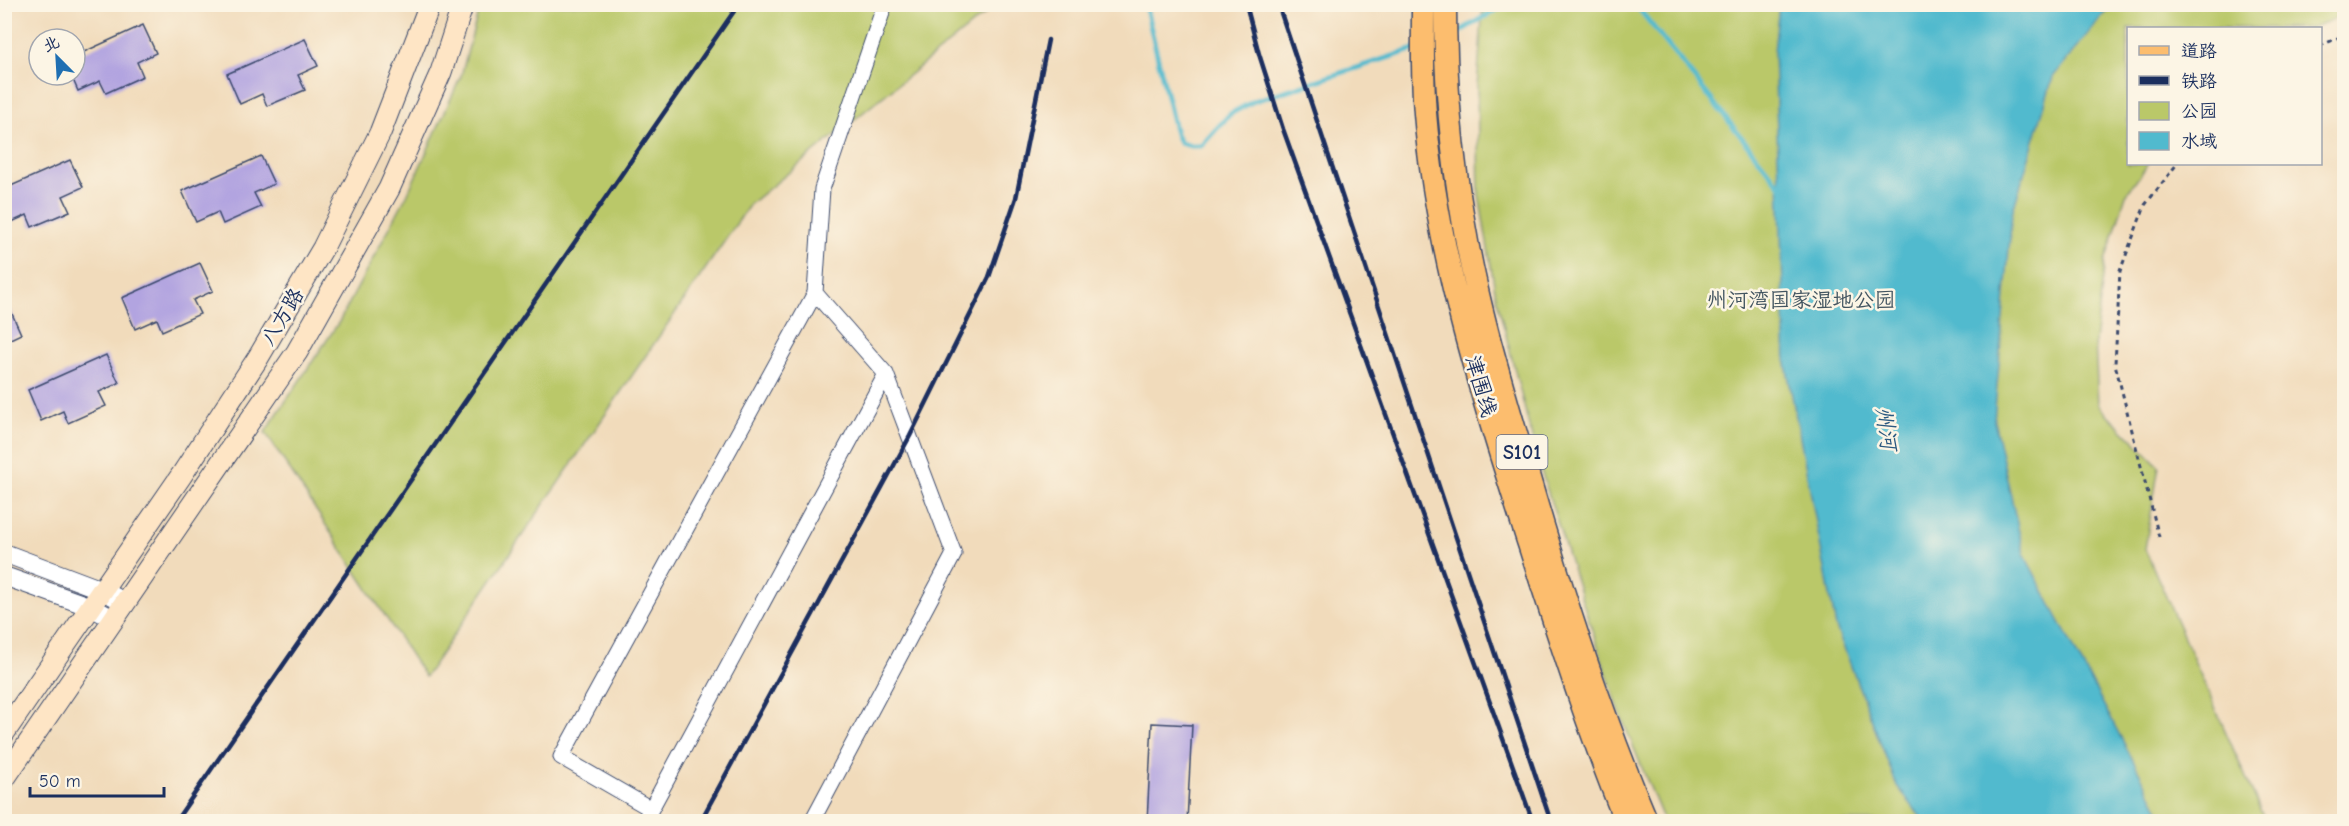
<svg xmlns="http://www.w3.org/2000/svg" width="2349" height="826" font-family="'Comic Neue','LXGW WenKai TC',sans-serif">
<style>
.green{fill:#bac869;stroke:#6a7c64;stroke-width:1.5}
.water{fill:#51bace;stroke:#367496;stroke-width:1.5}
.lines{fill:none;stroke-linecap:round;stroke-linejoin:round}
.stream{stroke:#51bace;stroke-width:5}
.building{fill:#b2a4e0}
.minor-casing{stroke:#3b496c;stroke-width:17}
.tertiary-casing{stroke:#3b496c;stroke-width:20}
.secondary-casing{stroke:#3b496c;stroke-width:23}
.primary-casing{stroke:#3b496c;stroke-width:25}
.path{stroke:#3b496c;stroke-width:3;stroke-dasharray:4.5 4.5;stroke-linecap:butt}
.minor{stroke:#fff;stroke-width:15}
.tertiary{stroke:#fff;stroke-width:18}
.secondary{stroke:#fee5c5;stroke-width:21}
.primary{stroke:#fcbd6e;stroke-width:22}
.rail{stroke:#1b2f5e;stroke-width:4.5}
.labels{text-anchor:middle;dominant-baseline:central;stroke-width:5;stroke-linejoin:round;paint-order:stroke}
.shield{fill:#fcf5e5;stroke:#5e6a86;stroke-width:1.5}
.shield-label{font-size:20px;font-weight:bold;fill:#1b2f5e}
.park-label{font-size:21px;fill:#435561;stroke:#fcf5e5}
.street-label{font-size:21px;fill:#1b2f5e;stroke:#fcf5e5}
.water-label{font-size:22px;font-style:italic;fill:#2b5980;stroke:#fcf5e5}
</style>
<rect width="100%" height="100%" fill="#fcf5e5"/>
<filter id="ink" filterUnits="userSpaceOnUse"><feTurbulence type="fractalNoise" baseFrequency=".0167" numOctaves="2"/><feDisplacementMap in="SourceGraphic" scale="12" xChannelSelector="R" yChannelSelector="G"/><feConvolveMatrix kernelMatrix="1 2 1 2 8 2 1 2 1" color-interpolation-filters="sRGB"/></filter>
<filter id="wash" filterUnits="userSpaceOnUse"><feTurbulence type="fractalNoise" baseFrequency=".008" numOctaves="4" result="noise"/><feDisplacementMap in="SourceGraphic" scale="24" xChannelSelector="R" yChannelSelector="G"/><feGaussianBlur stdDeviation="1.35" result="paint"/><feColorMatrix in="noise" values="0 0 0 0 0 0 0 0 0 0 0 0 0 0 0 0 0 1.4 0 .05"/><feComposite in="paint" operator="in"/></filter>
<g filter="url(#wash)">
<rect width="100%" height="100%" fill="#f1dbbb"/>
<path class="green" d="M 480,5 L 996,5 L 750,204 L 425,677 L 265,432 L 339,322 L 407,195 L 461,76 Z
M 1483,5 L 2344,5 L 2344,16 L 2310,28 L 2128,28 L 2128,164 L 2148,164 L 2126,195 L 2105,261 L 2095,341 L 2098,405 L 2159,466 L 2145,549 L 2265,821 L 1664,821 L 1622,719 L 1586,612 L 1538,461 L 1496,296 L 1479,195 L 1477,88 Z"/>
<path class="water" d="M 1779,5 L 2111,5 L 2053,77 L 2012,214 L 1994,421 L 2024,554 L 2165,821 L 1924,821 L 1897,786 L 1836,627 L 1786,364 L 1774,52 Z"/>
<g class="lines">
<path class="stream" d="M 1145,4 L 1176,134 L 1180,143 L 1191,146 L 1201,146 L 1230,114 L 1254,101 L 1418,48
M 1635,4 L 1782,188
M 1452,36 L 1506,4"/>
</g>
<g id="blocks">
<path class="building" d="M 143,25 L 156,53 L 137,62 L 143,76 L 106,93 L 100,81 L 78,91 L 71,75 L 75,75 L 75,56 Z
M 305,39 L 318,66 L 298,75 L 305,90 L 267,106 L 262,94 L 240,104 L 227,74 Z
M 261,156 L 274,184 L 254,193 L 261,207 L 223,224 L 218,212 L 196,222 L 182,191 Z
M 70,160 L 83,187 L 63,196 L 70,211 L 32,227 L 27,215 L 5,225 L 4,189 Z
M 200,263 L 213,291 L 193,300 L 200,314 L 162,331 L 157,319 L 135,329 L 122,298 Z
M 9,307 L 21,334 L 4,342 L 4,309 Z
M 106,355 L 119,383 L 99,392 L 106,406 L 68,423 L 63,411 L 41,421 L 28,390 Z
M 1152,723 L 1192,725 L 1187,822 L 1147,822 Z"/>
</g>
</g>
<g filter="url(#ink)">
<use href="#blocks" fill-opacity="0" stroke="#3b496c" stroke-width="1.5"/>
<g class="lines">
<defs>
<path id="minor" d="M 651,809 L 561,757 L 815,293 L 822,189 L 885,4
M 812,821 L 954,554 L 886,374 L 815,293
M 644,822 L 886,374"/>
<path id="tertiary" d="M 4,553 L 102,590 L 124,602
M 4,576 L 91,607 L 113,619"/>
<path id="secondary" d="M 4,733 L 181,476 L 258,358 L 323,248 L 380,133 L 430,4
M 4,779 L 297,352 L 389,189 L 441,72 L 463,4"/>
<path id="primary" d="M 1423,4 C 1423,41 1422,77 1425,113 C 1437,261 1484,403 1529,544 C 1559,637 1589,731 1626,822
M 1445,4 C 1445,78 1451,152 1464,225 C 1478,310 1504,392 1528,475 C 1562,592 1599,709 1647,822"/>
</defs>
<use href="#minor" class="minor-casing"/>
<use href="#tertiary" class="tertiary-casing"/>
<use href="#secondary" class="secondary-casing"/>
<use href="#primary" class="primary-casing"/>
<path class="path" d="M 2320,46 L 2344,35
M 2159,537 L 2115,364 L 2120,271 L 2145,205 L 2177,164"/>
<use href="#minor" class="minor"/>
<use href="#tertiary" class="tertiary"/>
<use href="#secondary" class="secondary"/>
<use href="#primary" class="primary"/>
<path class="rail" d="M 1246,4 L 1259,54 L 1283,129 L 1533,822
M 1278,4 L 1551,822
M 175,822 L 739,4
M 700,822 L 910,436 L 989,277 L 1016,198 L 1048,40"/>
</g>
</g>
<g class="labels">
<rect class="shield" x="1496.5" y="435" width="51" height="34" rx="4.5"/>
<g class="shield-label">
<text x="1522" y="452">S101</text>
</g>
<g class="park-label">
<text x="1801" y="300">州河湾国家湿地公园</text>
</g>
<g class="street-label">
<text transform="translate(282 317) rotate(-59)">八方路</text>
<text transform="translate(1481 386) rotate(74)">津围线</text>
</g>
<g class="water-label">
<text transform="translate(1886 428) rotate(82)">州河</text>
</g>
</g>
<rect width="2349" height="826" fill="none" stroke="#fcf5e5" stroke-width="24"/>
<rect x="2127" y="27" width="195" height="138" fill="#fcf5e5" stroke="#a2a6af" stroke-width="1.5"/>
<rect x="2139" y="46" width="30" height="9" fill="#fcbd6e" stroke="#a2a6af" stroke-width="1.5"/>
<text x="2181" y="57" font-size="18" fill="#1b2f5e">道路</text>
<rect x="2139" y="76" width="30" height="9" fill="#1b2f5e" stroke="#a2a6af" stroke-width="1.5"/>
<text x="2181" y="87" font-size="18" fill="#1b2f5e">铁路</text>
<rect x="2139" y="102" width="30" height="18" fill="#bac869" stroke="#a2a6af" stroke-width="1.5"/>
<text x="2181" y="117" font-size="18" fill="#1b2f5e">公园</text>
<rect x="2139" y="132" width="30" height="18" fill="#51bace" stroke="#a2a6af" stroke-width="1.5"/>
<text x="2181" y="147" font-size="18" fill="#1b2f5e">水域</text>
<g transform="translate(57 57) rotate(336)"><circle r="28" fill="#fcf5e5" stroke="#a2a6af" stroke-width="1.5"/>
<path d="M0-4.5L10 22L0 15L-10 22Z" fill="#1f6fb2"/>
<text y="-9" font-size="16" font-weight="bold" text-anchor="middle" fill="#1b2f5e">北</text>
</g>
<path d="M30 787v9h134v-9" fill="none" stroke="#1b2f5e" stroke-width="3"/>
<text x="39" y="787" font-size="18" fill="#1b2f5e" stroke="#fcf5e5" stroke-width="4.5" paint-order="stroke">50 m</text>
</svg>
